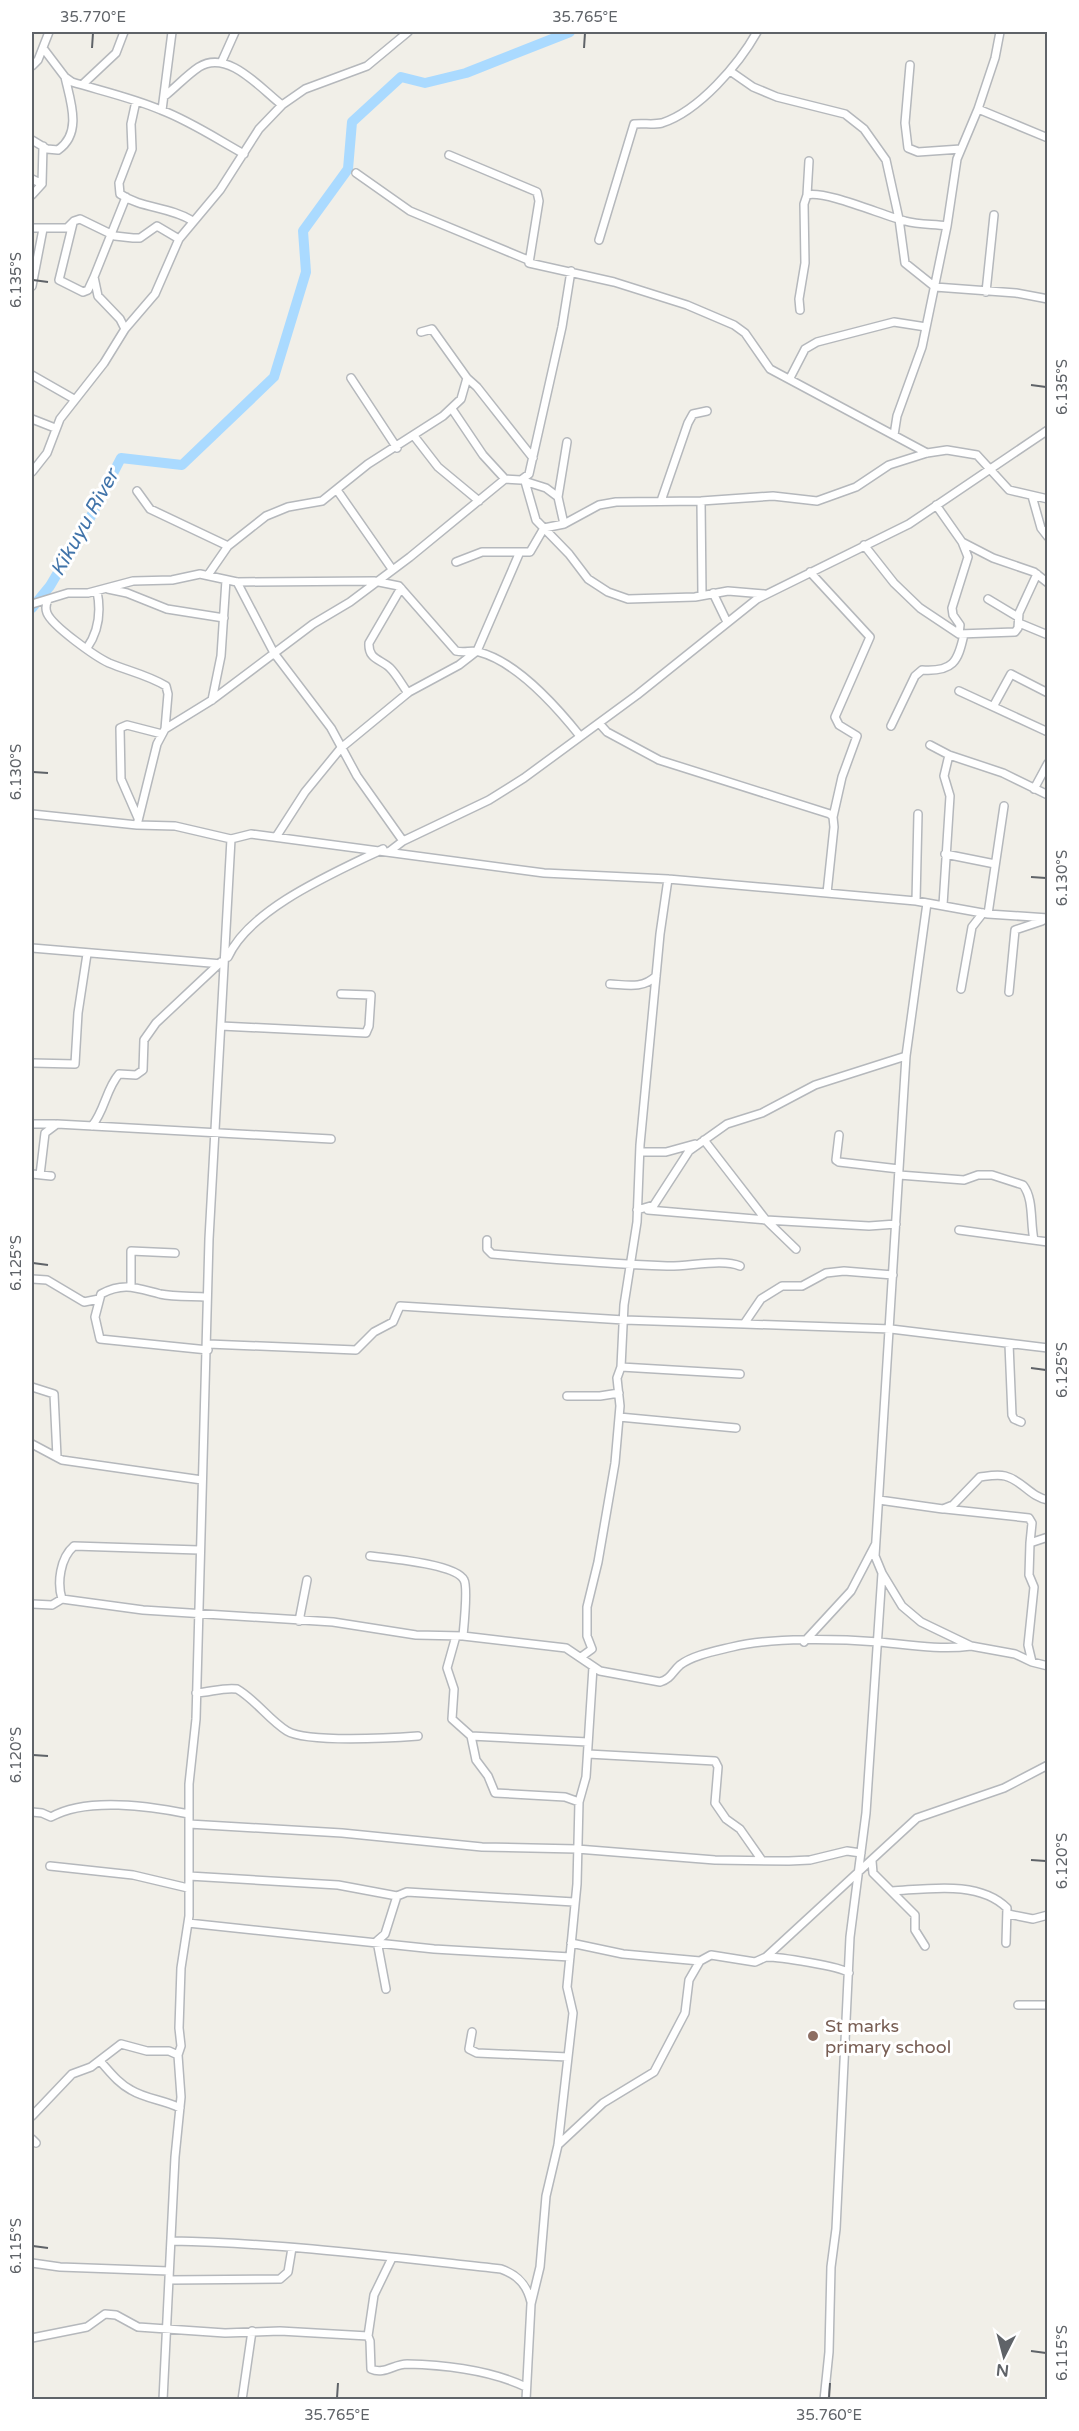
<svg xmlns="http://www.w3.org/2000/svg" width="1079" height="2431" font-family="'Varela Round',sans-serif">
<style>
.lines{fill:none;stroke-linecap:round;stroke-linejoin:round}
.river{stroke:#aadaff;stroke-width:10}
.minor-casing{stroke:#b5b8bc;stroke-width:10}
.minor{stroke:#fff;stroke-width:7}
.ticks{fill:none;stroke:#5f6368;stroke-width:2}
.education-dot{fill:#8d6e63;stroke:#fff;stroke-width:2}
.labels{text-anchor:middle;dominant-baseline:central;stroke-width:6;stroke-linejoin:round;paint-order:stroke}
.education-label{font-size:18px;fill:#785e54;stroke:#fff;text-anchor:start}
.water-label{font-size:20px;font-style:italic;fill:#4174aa;stroke:#fff}
.neatline{fill:none;stroke:#5f6368;stroke-width:2}
.ticks-label{font-size:15px;text-anchor:middle;fill:#5f6368}
</style>
<rect width="100%" height="100%" fill="#f1efe8"/>
<g class="lines">
<path class="river" d="M 32,608 L 50,586 L 89,520 L 121,458 L 182,465 L 274,377 L 306,272 L 303,231 L 348,169 L 352,122 L 401,77 L 425,83 L 466,73 L 570,32"/>
<defs>
<path id="minor" d="M 43,48 L 65,77 L 72,82 C 102,91 133,98 161,110 C 190,121 217,139 244,154
M 222,61 L 235,32
M 910,65 L 905,123 L 908,148 L 918,152 L 961,149
M 32,66 L 38,60 L 49,32
M 730,71 L 753,87 L 777,97 L 845,114 L 864,129 L 886,160 L 899,219 L 905,263 L 935,287 L 1016,293 L 1048,299
M 83,84 L 116,53 L 124,32
M 166,95 C 177,86 187,75 199,67 C 228,49 260,88 282,105
M 136,101 L 131,124 L 132,149 L 119,183 L 120,194 C 142,209 168,206 193,221
M 978,109 L 1048,138
M 162,110 L 172,32
M 32,140 L 47,149 L 58,150 C 83,133 70,100 65,77
M 449,155 L 537,192 L 539,201 L 529,263
M 356,173 L 410,211 L 528,260 L 529,263 L 614,282 L 687,305 L 734,325 L 745,333 L 770,369 L 927,453
M 32,179 L 42,184
M 32,195 L 42,184 L 43,146
M 807,195 L 809,161
M 73,223 L 59,280 L 83,292 L 88,290 L 94,277
M 32,228 L 67,228 L 74,221 L 80,219 L 115,236 L 133,238 L 140,238 L 157,226 L 179,239
M 599,240 L 634,124 C 644,123 653,125 662,123 C 699,111 739,64 757,32
M 32,286 L 43,229
M 986,292 L 994,215
M 800,310 L 799,299 L 805,263 L 804,204 L 807,195 C 825,190 884,216 905,221 C 919,225 933,224 947,226
M 125,329 L 120,319 L 98,296 L 94,277 L 126,197
M 421,332 L 432,329 L 467,378 L 477,387 L 533,458
M 32,375 L 74,399
M 351,378 L 397,448
M 790,378 L 805,349 L 817,342 L 894,322 L 926,327
M 452,409 L 483,455 L 505,479
M 32,419 L 55,428
M 894,435 L 897,416 L 922,347 L 947,226 L 957,159 L 978,109 L 995,58 L 1000,32
M 414,436 L 438,467 L 479,501
M 32,472 L 47,453 L 60,419 L 104,363 L 125,329 L 155,294 L 179,239 L 220,190 L 259,129 L 282,105 L 305,89 L 367,66 L 408,32
M 524,478 L 536,520 L 569,554 L 588,579 L 608,592 L 628,599 L 695,597 L 728,591 L 764,594
M 527,482 L 546,488 L 558,497
M 337,490 L 392,569
M 137,491 L 150,509 L 228,546
M 1032,496 L 1041,528 L 1048,537
M 661,501 L 688,423 L 693,414 L 707,411
M 701,501 L 702,594
M 936,505 L 962,542 L 968,557 L 952,608 L 953,615 L 960,625 L 959,634
M 564,524 L 558,497 L 567,442
M 962,542 L 993,558 L 1034,572 L 1048,583
M 864,545 L 894,583 L 920,608 L 959,634 L 1015,632 L 1018,628 L 1019,613 L 1037,574
M 456,562 L 482,552 L 530,552 L 544,528 L 564,524 L 599,505 L 616,502 L 701,501 L 773,496 L 817,501 L 856,487 L 889,465 L 927,453 L 947,450 L 977,455 L 1009,490 L 1048,499
M 810,572 L 870,637 L 835,717 L 839,725 L 857,736 L 842,777 L 833,817
M 208,575 L 228,546 L 266,516 L 288,507 L 322,501 L 368,464 L 443,416 L 461,399 L 467,378
M 237,582 L 274,653 L 331,728 L 357,776 L 403,841
M 401,588 L 369,643 C 368,660 381,659 390,668 C 397,675 402,685 408,693
M 108,589 L 127,593 L 167,609 L 224,618
M 713,593 L 727,622
M 988,599 L 1018,617
M 48,600 C 46,604 45,608 47,613 C 52,626 96,657 109,663 C 128,671 148,675 166,686 L 168,694 L 165,729
M 32,604 L 68,593 L 88,593 L 133,581 L 172,580 L 200,574 L 237,582 L 374,581 L 399,586 L 456,651 C 464,653 472,650 479,652 C 517,662 556,706 580,736
M 1019,623 L 1048,635
M 87,648 C 99,631 101,611 97,591
M 959,691 L 1048,732
M 212,700 L 221,656 L 226,580
M 994,705 L 1011,674 L 1048,693
M 599,723 L 607,732 L 659,760 L 830,814 L 833,817 L 834,827 L 827,893
M 891,726 L 915,676 L 922,670 C 953,672 958,662 964,634
M 930,745 L 949,755 L 1003,773 L 1048,795
M 1034,789 L 1048,763
M 32,814 L 137,825 L 175,826 L 231,839 L 251,834 L 544,873 L 668,879 L 916,901 L 988,914 L 1048,918
M 138,818 L 121,779 L 120,728 L 127,725 L 162,734
M 137,825 L 157,744 L 165,729 L 212,700 L 313,624 L 350,602 L 410,557 L 505,479 L 521,480 L 529,474 L 562,327 L 571,271
M 276,837 L 305,792 L 341,748 L 409,692 L 459,665 L 477,651 L 519,554
M 390,851 L 403,841 L 489,800 L 524,778 L 637,695 L 757,599 L 909,524 L 1048,430
M 945,854 L 995,864
M 916,901 L 918,814
M 943,905 L 950,796 L 944,776 L 949,755
M 988,914 L 1004,806
M 32,948 L 222,964
M 228,957 C 250,908 336,872 383,849
M 610,984 C 627,985 643,989 656,976
M 961,989 L 972,927 L 983,913
M 1009,992 L 1015,930 L 1042,921
M 221,1026 L 366,1033 L 369,1026 L 371,995 L 341,994
M 32,1063 L 75,1064 L 78,1013 L 87,954
M 32,1124 L 55,1124
M 92,1126 C 105,1110 106,1089 119,1074 L 136,1075 L 143,1070 L 144,1040 L 156,1023 L 221,962
M 839,1135 L 836,1160 L 839,1162 L 899,1169
M 704,1140 L 766,1220 L 796,1249
M 640,1152 L 666,1152 L 695,1144
M 32,1174 L 51,1176
M 40,1175 L 45,1133 L 57,1124 L 331,1139
M 899,1175 L 964,1180 L 978,1175 L 992,1175 L 1023,1185 C 1034,1199 1030,1222 1034,1240
M 637,1210 L 654,1205 L 689,1151 L 727,1124 L 762,1113 L 815,1085 L 906,1056
M 648,1210 L 766,1220 L 869,1226 L 896,1224
M 959,1230 L 1048,1242
M 487,1240 L 487,1249 L 492,1254 C 550,1259 609,1264 667,1266 C 687,1267 723,1258 740,1266
M 32,1279 L 47,1280 L 84,1302 L 99,1299
M 131,1285 L 131,1251 L 175,1253
M 207,1297 C 192,1296 174,1297 160,1294 C 136,1288 124,1282 101,1294 L 95,1317 L 100,1339 L 208,1350
M 744,1324 L 891,1329 L 1048,1348
M 208,1344 L 356,1350 L 374,1332 L 393,1322 L 400,1306 L 624,1320 L 744,1324 L 761,1299 L 782,1286 L 802,1286 L 826,1273 L 844,1271 L 893,1275
M 1009,1344 L 1012,1415 L 1014,1419 L 1021,1422
M 621,1367 L 740,1374
M 32,1387 L 54,1394 L 57,1457
M 567,1396 L 600,1396 L 619,1393
M 619,1417 L 736,1428
M 32,1444 L 62,1460 L 202,1480
M 879,1500 L 943,1509 L 953,1505 L 980,1477 C 988,1476 997,1474 1005,1476 C 1022,1480 1030,1497 1048,1500
M 945,1509 L 1029,1518 L 1032,1523 L 1030,1543
M 1048,1537 L 1030,1543 L 1029,1575 L 1034,1587 L 1028,1645 L 1032,1662 L 1048,1666
M 370,1556 C 387,1558 457,1564 464,1580 C 468,1587 464,1625 463,1636
M 882,1573 L 902,1606 L 921,1622 L 971,1646 L 1015,1654 L 1032,1662
M 62,1599 C 57,1583 60,1558 74,1546 L 199,1550
M 32,1604 L 52,1605 L 62,1599 L 143,1610 L 333,1622 L 416,1635 L 463,1636 L 566,1648 L 600,1671 L 660,1682 C 671,1679 672,1672 680,1665 C 693,1655 716,1651 732,1647 C 771,1637 839,1639 879,1642 C 910,1645 941,1650 971,1646
M 299,1621 L 307,1580
M 456,1636 L 447,1668 L 454,1689 L 452,1719 L 471,1736 L 476,1760 L 488,1776 L 495,1793 L 565,1797 L 579,1802
M 804,1642 L 851,1591 L 875,1545
M 581,1657 L 592,1649 L 587,1636 L 587,1607 L 598,1562 L 615,1463 L 620,1406 L 617,1378 L 621,1367 L 624,1305 L 637,1222 L 640,1145 L 660,934 L 668,879
M 196,1693 C 211,1692 224,1687 237,1689 C 256,1700 269,1720 287,1731 C 307,1743 392,1738 418,1736
M 471,1736 L 588,1742
M 588,1754 L 715,1761 L 718,1767 L 715,1803 L 726,1819 L 740,1829 L 761,1859
M 32,1812 L 42,1813 L 51,1817 C 86,1797 150,1806 189,1814
M 189,1824 L 342,1833 L 482,1847 L 577,1849 L 715,1860 L 789,1861 L 810,1860 L 847,1851 L 861,1853
M 872,1861 L 873,1873 L 915,1915 L 915,1930 L 925,1946
M 50,1866 L 133,1875 L 188,1888
M 189,1876 L 338,1885 L 397,1896 L 407,1892 L 574,1902
M 892,1891 C 928,1889 979,1880 1007,1908 L 1006,1943
M 1008,1914 L 1033,1919 L 1048,1915
M 188,1923 L 434,1949 L 570,1957
M 571,1943 L 623,1954 L 700,1961
M 766,1957 C 779,1957 840,1966 849,1973
M 386,1989 L 377,1941 L 385,1934 L 397,1896
M 1018,2005 L 1048,2005
M 472,2032 L 469,2049 L 477,2053 L 568,2057
M 100,2061 C 110,2072 118,2083 131,2090 C 146,2099 164,2100 180,2108
M 32,2116 L 72,2074 L 91,2067 L 121,2044 L 147,2051 L 169,2051 L 178,2055
M 32,2139 L 36,2143
M 558,2145 L 603,2103 L 654,2072 L 685,2013 L 689,1980 L 700,1961 L 711,1955 L 755,1962 L 766,1957 L 917,1818 L 1004,1788 L 1048,1765
M 172,2241 C 282,2243 391,2257 501,2269 C 518,2275 527,2285 531,2302
M 392,2258 L 374,2295 L 368,2336 L 370,2341 L 371,2369 C 384,2375 394,2364 407,2364 C 447,2365 490,2370 526,2387
M 32,2263 L 60,2267 L 169,2271
M 169,2280 L 280,2279 L 288,2272 L 292,2248
M 32,2338 L 87,2327 L 105,2314 L 116,2315 L 138,2327 L 225,2333 L 280,2331 L 368,2336
M 163,2400 L 175,2157 L 181,2097 L 178,2055 L 181,2046 L 179,2028 L 181,1968 L 189,1916 L 189,1784 L 196,1719 L 209,1239 L 231,839
M 242,2400 L 252,2331
M 526,2400 L 531,2304 L 540,2267 L 546,2196 L 558,2145 L 573,2013 L 567,1987 L 577,1884 L 579,1802 L 586,1777 L 593,1667
M 824,2400 L 829,2352 L 831,2267 L 836,2229 L 850,1937 L 866,1813 L 882,1573 L 875,1556 L 906,1056 L 927,903"/>
</defs>
<use href="#minor" class="minor-casing"/>
<use href="#minor" class="minor"/>
</g>
<path class="ticks" d="M 92,48 L 93,33M 584,48 L 585,33M 33,280 L 48,282M 1031,385 L 1046,387M 33,772 L 48,773M 1031,877 L 1046,878M 33,1263 L 48,1265M 1031,1368 L 1046,1370M 33,1755 L 48,1756M 1031,1860 L 1046,1861M 33,2246 L 48,2248M 1031,2351 L 1046,2353M 337,2398 L 338,2383M 829,2398 L 830,2383"/>
<circle class="education-dot" cx="813" cy="2036" r="6"/>
<g class="labels">
<g class="education-label">
<text x="825" y="2026">St marks<tspan x="825" dy="21">primary school</tspan></text>
</g>
<g class="water-label">
<text transform="translate(85 523) rotate(-61)">Kikuyu River</text>
</g>
</g>
<rect width="1079" height="2431" fill="none" stroke="#ffffff" stroke-width="66"/>
<g transform="translate(1004 2356) rotate(186)" stroke="#ffffff" stroke-width="4.5" paint-order="stroke">
<path d="M0-4.5L10 22L0 15L-10 22Z" fill="#5f6368"/>
<text y="-9" font-size="16" font-weight="bold" text-anchor="middle" fill="#5f6368">N</text>
</g>
<rect x="33" y="33" width="1013" height="2365" class="neatline"/>
<g class="ticks-label">
<text x="93" y="22">35.770°E</text>
<text x="585" y="22">35.765°E</text>
<text transform="translate(16 280) rotate(-90)" y="5">6.135°S</text>
<text transform="translate(1062 387) rotate(-90)" y="5">6.135°S</text>
<text transform="translate(16 772) rotate(-90)" y="5">6.130°S</text>
<text transform="translate(1062 878) rotate(-90)" y="5">6.130°S</text>
<text transform="translate(16 1263) rotate(-90)" y="5">6.125°S</text>
<text transform="translate(1062 1370) rotate(-90)" y="5">6.125°S</text>
<text transform="translate(16 1755) rotate(-90)" y="5">6.120°S</text>
<text transform="translate(1062 1861) rotate(-90)" y="5">6.120°S</text>
<text transform="translate(16 2246) rotate(-90)" y="5">6.115°S</text>
<text transform="translate(1062 2353) rotate(-90)" y="5">6.115°S</text>
<text x="337" y="2420">35.765°E</text>
<text x="829" y="2420">35.760°E</text>
</g>
</svg>
